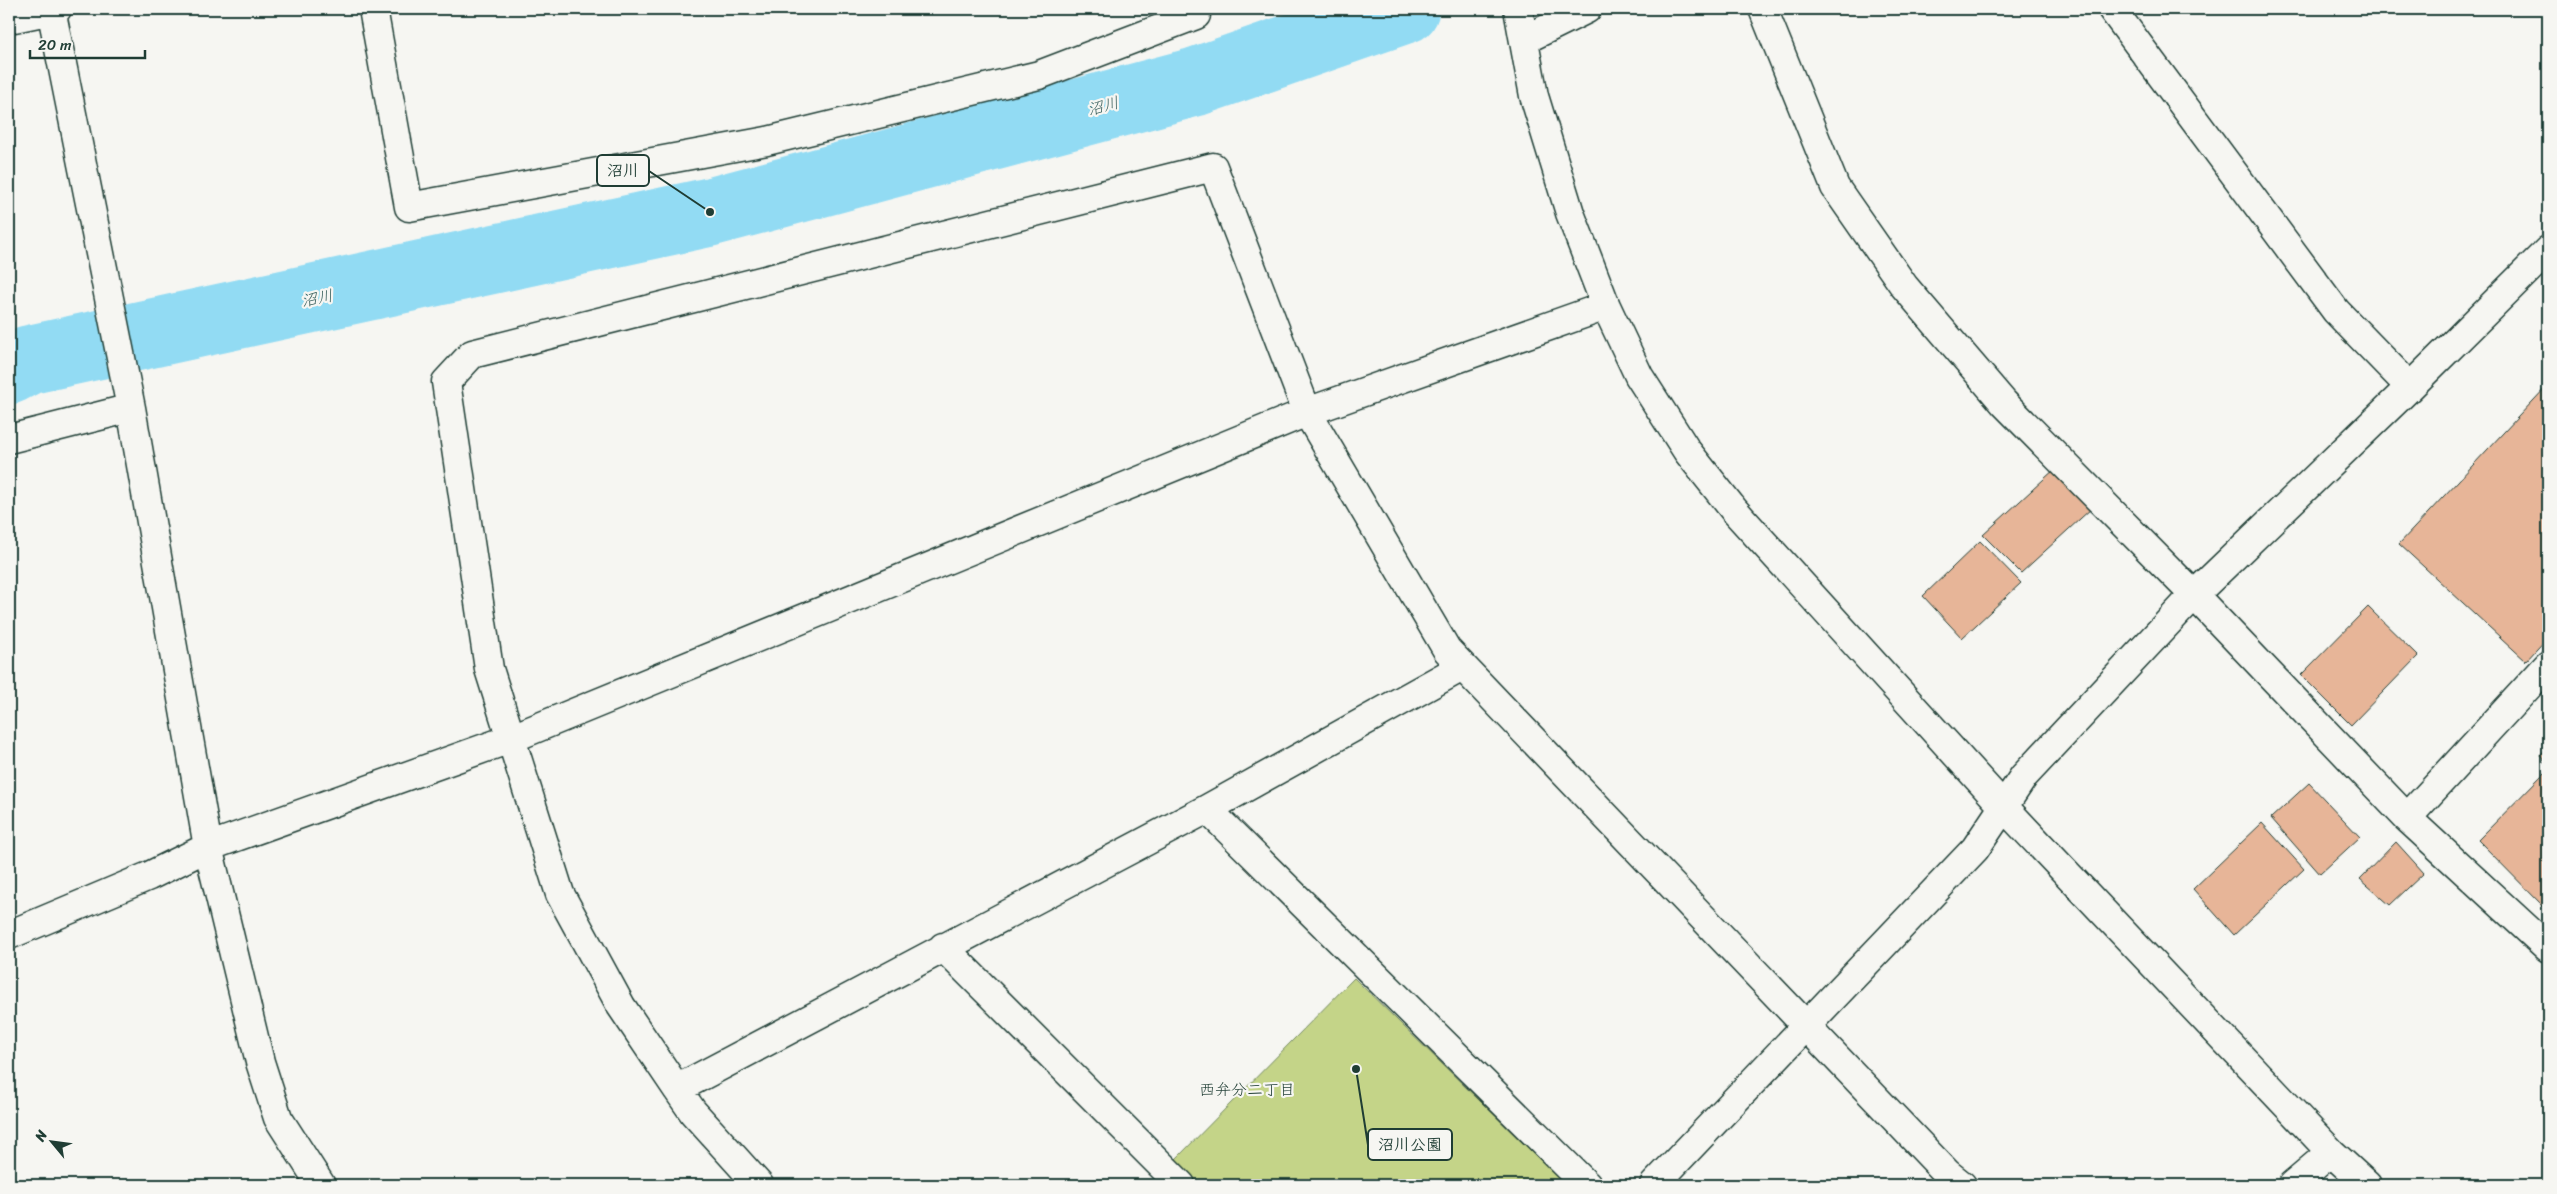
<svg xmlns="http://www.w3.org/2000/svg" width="2557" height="1194" font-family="Sriracha,'Klee One',sans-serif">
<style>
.green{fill:#c4d488;stroke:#72885e}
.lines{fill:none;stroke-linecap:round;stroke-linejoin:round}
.river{stroke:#92dbf3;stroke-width:69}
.building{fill:#e7b598;stroke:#1f3d34}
.minor-casing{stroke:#1f3d34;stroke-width:31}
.minor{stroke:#f6f6f2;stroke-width:28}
.labels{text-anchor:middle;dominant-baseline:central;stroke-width:4.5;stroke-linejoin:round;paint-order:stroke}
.water-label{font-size:16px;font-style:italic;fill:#365d5a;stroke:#f6f6f2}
.neighbourhood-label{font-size:16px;fill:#1f3d34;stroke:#f6f6f2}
.leader{fill:none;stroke:#1f3d34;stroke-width:2}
.callout-dot{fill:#1f3d34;stroke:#f6f6f2;stroke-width:2}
.callout{fill:#f6f6f2;stroke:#1f3d34;stroke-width:2}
.callout-label{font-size:16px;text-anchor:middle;font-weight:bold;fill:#1f3d34}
</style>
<rect width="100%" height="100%" fill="#f6f6f2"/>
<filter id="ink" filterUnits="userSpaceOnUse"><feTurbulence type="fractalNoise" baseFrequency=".02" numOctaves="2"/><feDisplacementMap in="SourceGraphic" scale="10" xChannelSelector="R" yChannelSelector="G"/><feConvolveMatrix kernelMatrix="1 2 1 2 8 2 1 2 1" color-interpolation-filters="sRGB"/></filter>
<g filter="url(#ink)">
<path class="green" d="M 1354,978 L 1566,1185 L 1199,1185 L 1175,1160 Z"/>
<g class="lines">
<path class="river" d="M 9,370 L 28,360 L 710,212 L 1195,82 L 1405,9"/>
</g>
<path class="building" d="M 2548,385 L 2548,637 L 2526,661 L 2399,544 Z
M 2056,468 L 2092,508 L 2021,573 L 1983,535 Z
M 1980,541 L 2021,583 L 1962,638 L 1923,596 Z
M 2368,607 L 2418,656 L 2351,725 L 2301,675 Z
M 2548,747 L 2548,766 L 2541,755 Z
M 2548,769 L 2548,911 L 2478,840 Z
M 2309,783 L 2360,837 L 2320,874 L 2271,818 Z
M 2262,823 L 2304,869 L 2234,935 L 2193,889 Z
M 2396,842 L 2424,873 L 2390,905 L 2360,879 Z"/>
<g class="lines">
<defs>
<path id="minor" d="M 51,9 L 131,408 L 208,847 L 260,1062 L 278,1118 L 321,1185
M 373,9 L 409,207 L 767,141 L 1039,75 L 1196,15 L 1195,9
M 1518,9 L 1534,96 L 1570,213 L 1606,306 L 1639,376 L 1687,451 L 1734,510 L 2003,806 L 2331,1152 L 2367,1185
M 1763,9 L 1835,187 L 1904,286 L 2004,403 L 2194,595 L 2407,818 L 2548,948
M 2112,9 L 2336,311 L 2410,387
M 9,19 L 57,9
M 1524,40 L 1587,9
M 9,439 L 131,408
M 1207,809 L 1587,1185
M 2407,818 L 2548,665
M 9,935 L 149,876 L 208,847 L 510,739 L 1307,412 L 1606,306
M 943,947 L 1181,1185
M 677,1089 L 1207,809 L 1462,667
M 759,1185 L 693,1112 L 677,1089 L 621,1006 L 560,894 L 489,669 L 446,382 L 472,354 L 1213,167 L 1307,412 L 1447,650 L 1947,1173 L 1962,1185
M 1654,1185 L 1975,849 L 2024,776 L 2194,595 L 2410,387 L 2548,250
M 2292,1185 L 2331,1152"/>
</defs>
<use href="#minor" class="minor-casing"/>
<use href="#minor" class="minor"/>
</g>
</g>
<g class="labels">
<g class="water-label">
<text transform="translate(1103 106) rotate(-15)">沼川</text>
<text transform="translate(317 298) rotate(-12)">沼川</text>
</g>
<g class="neighbourhood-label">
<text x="1247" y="1089">西弁分二丁目</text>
</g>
</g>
<path class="leader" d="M710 212L649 171M1356 1069L1368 1145"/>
<g class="callout-dot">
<circle cx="710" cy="212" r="5"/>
<circle cx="1356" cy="1069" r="5"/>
</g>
<g class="callout">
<rect x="597" y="155" width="52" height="31" rx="5"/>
<rect x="1368" y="1129" width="84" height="31" rx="5"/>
</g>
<g class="callout-label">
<text x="623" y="176">沼川</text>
<text x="1410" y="1150">沼川公園</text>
</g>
<rect width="2557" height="1194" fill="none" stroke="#f6f6f2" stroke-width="30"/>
<rect x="15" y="15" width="2527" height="1164" fill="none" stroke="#1f3d34" stroke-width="2" filter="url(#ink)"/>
<g transform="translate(52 1142) rotate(299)" stroke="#f6f6f2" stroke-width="4" paint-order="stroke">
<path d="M0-4L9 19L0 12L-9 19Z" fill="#1f3d34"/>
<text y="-8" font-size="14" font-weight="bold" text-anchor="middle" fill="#1f3d34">N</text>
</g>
<path d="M30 50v8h115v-8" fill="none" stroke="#1f3d34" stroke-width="2.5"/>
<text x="38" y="50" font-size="15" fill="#1f3d34" stroke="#f6f6f2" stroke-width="4" paint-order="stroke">20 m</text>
</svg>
